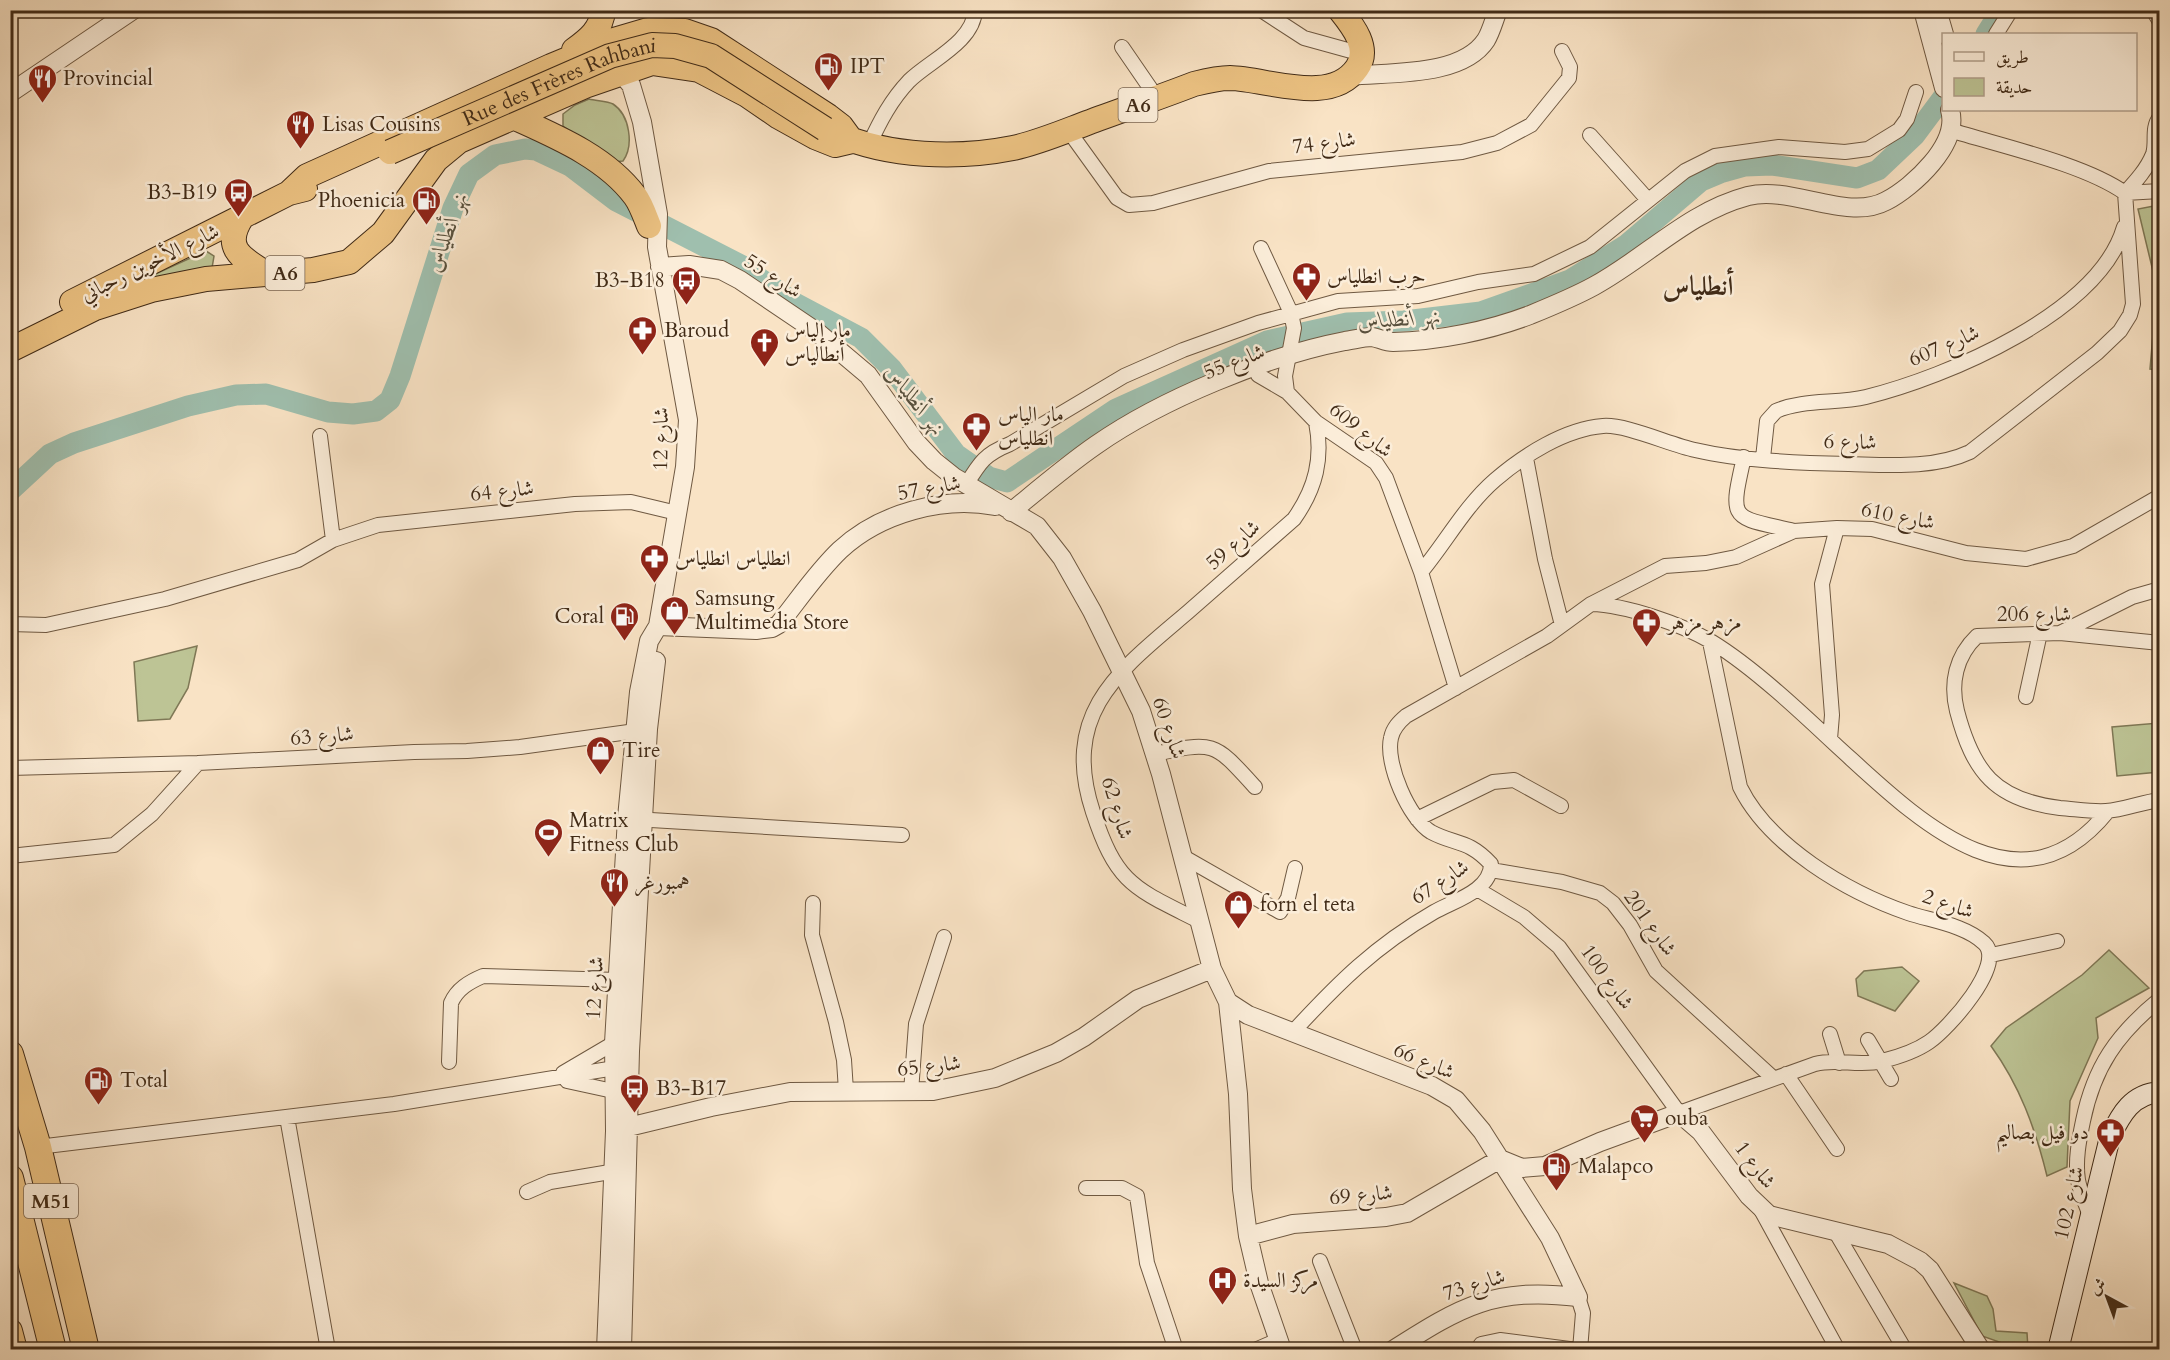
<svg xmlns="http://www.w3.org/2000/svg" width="2170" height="1360" font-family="Cardo,Amiri,serif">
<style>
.green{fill:#bdc495;stroke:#7f7856;stroke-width:1.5}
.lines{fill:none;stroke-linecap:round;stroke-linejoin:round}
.river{stroke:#9fbfae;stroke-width:21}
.minor-casing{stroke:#6f5942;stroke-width:16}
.tertiary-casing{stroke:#6f5942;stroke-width:20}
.secondary-casing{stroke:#412b17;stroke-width:22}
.trunk-casing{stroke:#412b17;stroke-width:26}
.motorway-casing{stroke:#412b17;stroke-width:28}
.minor{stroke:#fbedd9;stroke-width:14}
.tertiary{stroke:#fbedd9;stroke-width:18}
.secondary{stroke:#fbedd9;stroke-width:20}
.trunk{stroke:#ecc282;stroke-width:24}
.motorway{stroke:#ecc282;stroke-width:26}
.trunk-bridge-casing{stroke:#412b17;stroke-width:26;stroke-linecap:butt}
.trunk-bridge{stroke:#ecc282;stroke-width:24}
.labels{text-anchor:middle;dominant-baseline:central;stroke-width:5;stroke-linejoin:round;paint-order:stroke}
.shield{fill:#fbedd9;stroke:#796551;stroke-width:1.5}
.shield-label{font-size:20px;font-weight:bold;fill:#412b17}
.poi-label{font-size:21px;fill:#412b17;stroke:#fbedd9;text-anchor:start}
.street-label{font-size:21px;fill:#412b17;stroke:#fbedd9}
.water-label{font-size:22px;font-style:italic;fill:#58503d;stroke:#fbedd9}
.district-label{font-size:27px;font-weight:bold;fill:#412b17;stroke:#fbedd9}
</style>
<rect width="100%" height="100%" fill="#f9e3c5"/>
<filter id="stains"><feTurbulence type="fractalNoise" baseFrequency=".00333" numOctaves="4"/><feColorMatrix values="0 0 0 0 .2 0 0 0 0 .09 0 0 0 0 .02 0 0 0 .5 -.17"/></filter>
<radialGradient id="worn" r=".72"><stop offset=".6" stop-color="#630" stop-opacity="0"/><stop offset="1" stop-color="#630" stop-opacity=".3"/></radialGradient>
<path class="green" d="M 589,99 C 596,101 607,101 613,104 C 630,115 634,146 623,161 L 613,162 L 563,126 L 563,114 L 575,105 Z
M 2159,205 L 2160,205 L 2159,370 L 2150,369 L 2157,288 L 2138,209 Z
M 206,251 L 214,256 L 212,268 L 131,285 Z
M 197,646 L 188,688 L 170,719 L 138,721 L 134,662 Z
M 2159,723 L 2159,772 L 2117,776 L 2112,727 Z
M 2109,950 L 2149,988 L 2096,1018 L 2098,1038 L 2070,1101 L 2067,1167 L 2047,1176 C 2035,1128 2020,1086 1991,1046 L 2006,1028 L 2082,975 Z
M 1902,967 L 1919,981 L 1895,1011 L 1858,996 L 1856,979 L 1864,971 Z
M 1954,1283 L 1987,1296 L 1993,1309 L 1996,1331 L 2027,1333 L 2028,1349 L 2019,1349 L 1982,1336 Z"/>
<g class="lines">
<path class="river" d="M 1986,34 L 2001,10
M 10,491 L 50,454 L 74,443 L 188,406 L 236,395 L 266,394 L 328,412 L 353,414 L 376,411 L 390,400 L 400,376 L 453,208 L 469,174 L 495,155 L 525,149 L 536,150 L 570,166 L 616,201 L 741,265 L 795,303 L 861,338 L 892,369 L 956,454 L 989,477 L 1007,482 L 1116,409 L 1267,341 L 1347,323 L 1404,321 L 1481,312 L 1570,280 L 1626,245 L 1701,181 L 1720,173 L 1745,166 L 1772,165 L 1857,178 L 1878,170 L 1915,135 L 1944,96"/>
<defs>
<path id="minor" d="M 1261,10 L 1304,38 L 1362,54
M 2153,10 L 2160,22
M 1996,34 L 2011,10
M 1122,47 L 1157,98
M 1068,130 L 1117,198 L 1129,205 L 1153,203 L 1269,171 L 1462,152 L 1497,143 L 1531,125 L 1569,78 L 1570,67 L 1562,51
M 1950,130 C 2001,146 2084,164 2125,193
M 1590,135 L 1648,200
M 869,145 C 880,121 891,100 909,81 C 929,61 974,42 975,10
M 2125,193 C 2136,181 2147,169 2153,154 C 2157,142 2151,128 2160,117
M 2125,193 L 2160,191
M 1261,248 L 1291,313 L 1294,328 L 1285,376 L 1287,392 L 1316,422 L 1376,463 L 1386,478 L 1421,572 L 1456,688
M 1258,375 L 1287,392
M 320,436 L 333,540
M 1744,457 C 1729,523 1731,516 1794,531
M 1526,458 L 1545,559 L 1562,625
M 1763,458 L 1767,421 L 1776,411 C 1803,399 1837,404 1866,397 C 1947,377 2099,313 2124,227
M 966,485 C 980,462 985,454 1010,444 L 1124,376 L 1183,350 L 1258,323 L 1338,301 L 1418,296 L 1478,282 L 1534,274 L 1590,247 L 1685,171 L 1715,156 L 1779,147 L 1845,152 L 1868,149 L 1899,130 L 1907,119 L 1916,92
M 1421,572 C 1446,542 1465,506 1495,480 C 1524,455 1565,429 1603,426 C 1625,424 1671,445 1695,450 C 1742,461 1801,463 1849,464 C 1888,465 1934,469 1970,452 L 2097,353 L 2120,331 L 2130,315 L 2133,304 L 2125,193
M 1591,604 C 1626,605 1681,624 1712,642 C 1753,667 1803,714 1838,747 C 1913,815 2018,923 2108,811
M 10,624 L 46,625 L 165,599 L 298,560 L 333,540 L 378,525 L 575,504 L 631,502 L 677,513
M 2060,633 L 2132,597 L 2160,589
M 2160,643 L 2060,633 L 1977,636 C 1956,656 1950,683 1957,711 C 1973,772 1995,800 2060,808 C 2075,809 2091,812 2106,811 C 2124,810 2142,802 2160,800
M 2026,697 L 2040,633
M 1830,739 L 1832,715 L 1822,584 L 1837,528
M 1155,754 C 1215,741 1214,742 1255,787
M 10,768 L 198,763 L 414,752 L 467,751 L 520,747 L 643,730
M 634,819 L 902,835
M 1417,819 L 1493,782 L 1514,780 L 1561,806
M 10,856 L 114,845 L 152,814 L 198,763
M 1182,856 L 1280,912 L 1288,898 L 1295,868
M 1491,870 L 1562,882 L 1600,893 L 1613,903 L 1630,925 L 1656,971 L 1773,1078
M 1477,889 L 1524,917 L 1559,947 L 1679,1113 L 1815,1064 C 1837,1058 1859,1067 1882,1061 C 1898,1057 1916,1051 1929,1042 C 1948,1029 2007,964 1984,943 C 1965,925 1932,921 1908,913 C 1847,892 1769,846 1740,787 L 1710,642
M 813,903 L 812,935 L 836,1022 L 844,1060 L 846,1091
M 1199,921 C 1134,888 1117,885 1093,812 C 1060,712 1120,670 1188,612 C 1223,581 1259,550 1294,519 C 1316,488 1323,458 1316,422
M 1991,955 L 2057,941
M 1292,1033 C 1338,983 1375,946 1434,912 C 1453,901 1491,891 1491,864 C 1468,839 1455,845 1431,832 C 1409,819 1385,763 1391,738 C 1393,728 1399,722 1406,716 L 1547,636 L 1591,604 L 1665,566 L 1706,563 L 1736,557 L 1794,531 L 1837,528 L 1872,529 L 1966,553 L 2026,559 L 2073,546 L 2160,496
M 1830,1034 L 1839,1063
M 1868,1040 L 1891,1079
M 449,1062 L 451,1003 C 457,989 469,982 483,976 L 618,980
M 563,1073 L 614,1043
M 1786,1074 L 1837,1149
M 567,1081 L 613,1091
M 911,1092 L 916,1024 L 944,937
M 287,1117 L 328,1350
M 38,1147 L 394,1104 L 621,1067
M 1086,1188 L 1122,1188 L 1137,1196 L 1147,1263 L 1176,1350
M 527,1192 L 550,1182 L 622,1170
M 1761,1210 L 1838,1350
M 2090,1216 C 2086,1204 2080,1192 2078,1180 C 2075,1161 2079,1140 2083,1121 C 2094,1067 2117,1034 2160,999
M 1835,1231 L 1905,1350
M 1320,1261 L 1355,1350
M 1578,1297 L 1583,1313 L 1580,1350
M 1255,1350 L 1278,1340
M 1478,1350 L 1481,1344 L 1500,1340 L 1577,1350"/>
<path id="tertiary" d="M 1923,10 L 1944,88
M 1937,10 L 1944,34
M 1351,76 C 1390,72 1462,77 1486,40 C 1491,32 1494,20 1498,10
M 10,93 L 133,10
M 660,267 L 689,265 L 721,270 L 740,280 L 817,332 L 868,375 L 916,442 L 934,461 L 954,477 L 1037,526 L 1062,558 L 1092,611 L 1141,711 L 1161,774 L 1212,969 L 1228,1002 L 1238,1094 L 1242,1189 L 1248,1236 L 1259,1283 L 1282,1350
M 1011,512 C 1039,489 1067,465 1096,445 C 1162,399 1267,356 1345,341 C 1353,340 1363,337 1372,337 C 1379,338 1385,342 1393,342 C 1438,341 1488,331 1530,315 C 1552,306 1574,297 1594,286 C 1647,257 1688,212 1748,196 C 1791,185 1847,222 1886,201 C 1913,187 1960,144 1950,110
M 658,626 L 756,630 L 772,628 L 779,624 C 799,599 817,572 840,550 C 880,513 943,496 995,506
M 1228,1002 L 1248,1015 L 1432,1086 L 1456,1100 L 1482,1131 L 1550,1238 L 1578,1297
M 616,1130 L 711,1107 L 790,1092 L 933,1091 L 995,1078 L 1056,1053 L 1084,1037 L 1138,999 L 1212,969
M 1248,1236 L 1293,1224 L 1386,1217 L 1407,1213 L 1500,1159 L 1522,1168 L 1545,1166 L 1600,1142 L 1679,1113 L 1701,1132 L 1749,1196 L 1769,1215 L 1888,1244 L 1920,1261 L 1930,1270 L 1981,1350
M 606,1350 L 615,1131 L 614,1043 L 627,818 L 639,692 L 649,641 L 658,626 L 685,467 L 688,420 L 657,247 L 658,214 L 642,122 L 631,85 L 621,73
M 622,1350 L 630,1051 L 648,729 L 656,661
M 1393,1350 C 1462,1306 1494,1287 1578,1297"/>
<path id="secondary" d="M 2058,1350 L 2110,1137 C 2121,1114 2132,1094 2160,1092"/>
<path id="trunk" d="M 574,50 C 588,40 602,29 603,10
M 513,117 C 555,136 606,157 635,196 C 641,204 645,216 649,226
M 837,134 C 889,157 958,159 1013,148 C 1037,143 1063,132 1087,123 C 1122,110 1158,98 1194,84 C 1206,81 1218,78 1230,78 C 1268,79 1331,106 1357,68 C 1371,48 1352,25 1340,10
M 289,193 L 307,176 L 551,66 L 614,40 L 648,30 L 685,31 L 711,40 L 828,116 L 841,126 L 852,141
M 242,217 C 222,248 241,258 267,274
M 72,302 L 289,193 L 305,189
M 10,350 L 95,308 L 151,290 L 206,279 L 313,270 L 349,262 L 383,233 L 436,160 L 459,141 L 585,86 L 652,63 L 699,70 L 747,95 L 779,117 L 815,137 L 835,145 L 852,141
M 10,1331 L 15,1350"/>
<path id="motorway" d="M 10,1054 L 38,1147 L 86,1350
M 10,1178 L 53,1350"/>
</defs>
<use href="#minor" class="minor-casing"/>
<use href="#tertiary" class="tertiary-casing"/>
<use href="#secondary" class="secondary-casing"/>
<use href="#trunk" class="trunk-casing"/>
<use href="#motorway" class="motorway-casing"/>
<use href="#minor" class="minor"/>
<use href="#tertiary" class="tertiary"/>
<use href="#secondary" class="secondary"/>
<use href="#trunk" class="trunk"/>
<use href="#motorway" class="motorway"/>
<defs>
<g id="trunk-bridge">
<path id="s1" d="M 390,152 L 610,56 L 652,45 L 675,46 L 711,56 L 825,129"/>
</g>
</defs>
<use href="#trunk-bridge" class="trunk-bridge-casing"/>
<use href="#trunk-bridge" class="trunk-bridge"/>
</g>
<defs>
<symbol id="fuel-pin" viewBox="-11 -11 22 30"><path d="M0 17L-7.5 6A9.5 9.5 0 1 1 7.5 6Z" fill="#8f2418" stroke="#fbedd9"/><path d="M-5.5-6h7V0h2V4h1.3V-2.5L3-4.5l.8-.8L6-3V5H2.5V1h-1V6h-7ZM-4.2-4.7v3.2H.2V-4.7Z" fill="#fff"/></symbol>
<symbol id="restaurant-pin" viewBox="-11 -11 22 30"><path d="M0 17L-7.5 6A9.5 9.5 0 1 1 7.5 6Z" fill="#8f2418" stroke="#fbedd9"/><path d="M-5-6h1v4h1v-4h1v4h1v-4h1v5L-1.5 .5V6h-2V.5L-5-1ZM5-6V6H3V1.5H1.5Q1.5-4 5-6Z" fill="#fff"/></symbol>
<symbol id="bus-pin" viewBox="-11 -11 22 30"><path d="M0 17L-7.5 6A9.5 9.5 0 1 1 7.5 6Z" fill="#8f2418" stroke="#fbedd9"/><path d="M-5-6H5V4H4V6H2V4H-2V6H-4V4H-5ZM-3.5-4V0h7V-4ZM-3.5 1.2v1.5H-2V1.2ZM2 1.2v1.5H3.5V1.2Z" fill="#fff"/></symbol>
<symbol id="pharmacy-pin" viewBox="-11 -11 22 30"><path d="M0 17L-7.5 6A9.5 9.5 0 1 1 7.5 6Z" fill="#8f2418" stroke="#fbedd9"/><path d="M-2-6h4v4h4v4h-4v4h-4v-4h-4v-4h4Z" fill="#fff"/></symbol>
<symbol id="church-pin" viewBox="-11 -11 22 30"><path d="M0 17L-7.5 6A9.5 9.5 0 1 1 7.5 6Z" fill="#8f2418" stroke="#fbedd9"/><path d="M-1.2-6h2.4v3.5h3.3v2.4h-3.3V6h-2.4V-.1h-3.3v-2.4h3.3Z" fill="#fff"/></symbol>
<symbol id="shop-pin" viewBox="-11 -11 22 30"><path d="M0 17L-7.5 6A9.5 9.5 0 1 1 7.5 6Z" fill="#8f2418" stroke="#fbedd9"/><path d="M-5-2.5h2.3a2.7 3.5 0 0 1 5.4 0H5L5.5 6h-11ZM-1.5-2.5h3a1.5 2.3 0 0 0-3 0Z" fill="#fff"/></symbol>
<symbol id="stadium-pin" viewBox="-11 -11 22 30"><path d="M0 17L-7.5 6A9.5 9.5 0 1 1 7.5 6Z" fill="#8f2418" stroke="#fbedd9"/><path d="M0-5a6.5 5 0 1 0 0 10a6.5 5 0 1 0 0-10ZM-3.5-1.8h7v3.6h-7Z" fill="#fff"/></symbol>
<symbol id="supermarket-pin" viewBox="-11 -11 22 30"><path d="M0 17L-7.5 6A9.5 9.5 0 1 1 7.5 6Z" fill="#8f2418" stroke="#fbedd9"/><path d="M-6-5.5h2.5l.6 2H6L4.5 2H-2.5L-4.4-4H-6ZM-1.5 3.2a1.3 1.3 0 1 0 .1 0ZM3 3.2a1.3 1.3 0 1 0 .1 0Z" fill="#fff"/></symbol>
<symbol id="hospital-pin" viewBox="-11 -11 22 30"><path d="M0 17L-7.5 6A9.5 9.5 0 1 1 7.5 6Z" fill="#8f2418" stroke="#fbedd9"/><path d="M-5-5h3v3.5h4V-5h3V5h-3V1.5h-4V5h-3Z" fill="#fff"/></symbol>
</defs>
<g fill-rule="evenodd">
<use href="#fuel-pin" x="812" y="50" width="33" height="45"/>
<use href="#restaurant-pin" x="26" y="62" width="33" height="45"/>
<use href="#restaurant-pin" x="284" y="108" width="33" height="45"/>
<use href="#bus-pin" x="222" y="176" width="33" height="45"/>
<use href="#fuel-pin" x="410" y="184" width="33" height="45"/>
<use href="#pharmacy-pin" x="1290" y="260" width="33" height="45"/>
<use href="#bus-pin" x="670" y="264" width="33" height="45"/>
<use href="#pharmacy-pin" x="626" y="314" width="33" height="45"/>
<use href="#church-pin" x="748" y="326" width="33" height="45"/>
<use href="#pharmacy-pin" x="960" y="410" width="33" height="45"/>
<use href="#pharmacy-pin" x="638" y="542" width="33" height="45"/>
<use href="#shop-pin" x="658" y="594" width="33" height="45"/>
<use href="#fuel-pin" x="608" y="600" width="33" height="45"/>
<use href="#pharmacy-pin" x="1630" y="606" width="33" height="45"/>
<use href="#shop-pin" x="584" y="734" width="33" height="45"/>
<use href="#stadium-pin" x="532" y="816" width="33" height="45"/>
<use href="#restaurant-pin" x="598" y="866" width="33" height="45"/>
<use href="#shop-pin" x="1222" y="888" width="33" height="45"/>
<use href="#fuel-pin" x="82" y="1064" width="33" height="45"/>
<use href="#bus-pin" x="618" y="1072" width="33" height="45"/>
<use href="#supermarket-pin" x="1628" y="1102" width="33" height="45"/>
<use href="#pharmacy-pin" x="2094" y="1116" width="33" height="45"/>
<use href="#fuel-pin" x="1540" y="1150" width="33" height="45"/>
<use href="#hospital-pin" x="1206" y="1264" width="33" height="45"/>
</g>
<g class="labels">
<g class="shield">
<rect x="1118.5" y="88" width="39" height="34" rx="4.5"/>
<rect x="265.5" y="256" width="39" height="34" rx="4.5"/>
<rect x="24" y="1184" width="54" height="34" rx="4.5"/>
</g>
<g class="shield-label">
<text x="1138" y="105">A6</text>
<text x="285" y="273">A6</text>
<text x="51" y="1201">M51</text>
</g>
<g class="poi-label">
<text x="850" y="66">IPT</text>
<text x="63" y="78">Provincial</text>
<text x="322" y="124">Lisas Cousins</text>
<text x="217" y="192" text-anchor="end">B3-B19</text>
<text x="405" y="200" text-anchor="end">Phoenicia</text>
<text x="1327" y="276">حرب انطلياس</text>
<text x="665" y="280" text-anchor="end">B3-B18</text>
<text x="664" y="330">Baroud</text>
<text x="785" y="330">مار إلياس<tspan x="785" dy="24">أنطالياس</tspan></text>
<text x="998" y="414">مار الياس<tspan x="998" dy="24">انطلياس</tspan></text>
<text x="675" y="558">انطلياس انطلياس</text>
<text x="695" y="598">Samsung<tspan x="695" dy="24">Multimedia Store</tspan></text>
<text x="604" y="616" text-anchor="end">Coral</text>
<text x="1668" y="622">مزهر مزهر</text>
<text x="622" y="750">Tire</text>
<text x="569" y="820">Matrix<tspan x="569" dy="24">Fitness Club</tspan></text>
<text x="635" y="882">همبورغر</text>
<text x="1260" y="904">forn el teta</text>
<text x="120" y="1080">Total</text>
<text x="656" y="1088">B3-B17</text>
<text x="1665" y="1118">ouba</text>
<text x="2089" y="1132" text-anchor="end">دو فيل بصاليم</text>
<text x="1578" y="1166">Malapco</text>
<text x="1243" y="1280">مركز السيدة</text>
</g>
<g class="street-label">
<text stroke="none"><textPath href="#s1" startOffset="184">Rue des Frères Rahbani</textPath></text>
<text transform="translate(1324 143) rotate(-7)">شارع 74</text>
<text transform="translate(150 263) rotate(-26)">شارع الأخوين رحباني</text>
<text transform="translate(773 276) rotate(33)">شارع 55</text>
<text transform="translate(1944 346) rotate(-23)">شارع 607</text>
<text transform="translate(1234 362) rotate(-21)">شارع 55</text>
<text transform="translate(1361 430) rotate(39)">شارع 609</text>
<text transform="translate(661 439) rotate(-89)">شارع 12</text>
<text transform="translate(1850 442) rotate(1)">شارع 6</text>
<text transform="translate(929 488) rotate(-10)">شارع 57</text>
<text transform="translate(502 491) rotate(-6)">شارع 64</text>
<text transform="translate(1898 516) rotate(11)">شارع 610</text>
<text transform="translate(1233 545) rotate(-41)">شارع 59</text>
<text x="2034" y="614">شارع 206</text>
<text transform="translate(1169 728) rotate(71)">شارع 60</text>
<text transform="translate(322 736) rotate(-4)">شارع 63</text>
<text transform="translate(1117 808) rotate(73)">شارع 62</text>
<text transform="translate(1440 882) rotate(-33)">شارع 67</text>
<text transform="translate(1948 904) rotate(19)">شارع 2</text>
<text transform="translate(1650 923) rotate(55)">شارع 201</text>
<text transform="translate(1607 977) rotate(54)">شارع 100</text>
<text transform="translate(595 988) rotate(-87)">شارع 12</text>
<text transform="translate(1424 1061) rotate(23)">شارع 66</text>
<text transform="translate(929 1066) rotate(-6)">شارع 65</text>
<text transform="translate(1755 1165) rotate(53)">شارع 1</text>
<text transform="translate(1361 1195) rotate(-5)">شارع 69</text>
<text transform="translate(2069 1203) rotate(-77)">شارع 102</text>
<text transform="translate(1474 1285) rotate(-17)">شارع 73</text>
</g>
<g class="water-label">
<text transform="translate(447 232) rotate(-70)">نهر أنطلياس</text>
<text transform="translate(1399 319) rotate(-4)">نهر أنطلياس</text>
<text transform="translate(915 400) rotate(52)">نهر أنطلياس</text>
</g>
<g class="district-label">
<text x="1698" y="286">أنطلياس</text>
</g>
</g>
<rect width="2170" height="1360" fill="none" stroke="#f9e3c5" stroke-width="36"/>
<rect x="12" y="12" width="2146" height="1336" fill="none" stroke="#412b17" stroke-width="3"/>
<rect x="18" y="18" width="2134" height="1324" fill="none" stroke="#412b17" stroke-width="1.5"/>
<rect x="1942" y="33" width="195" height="78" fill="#fbedd9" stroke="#b19f8b" stroke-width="1.5"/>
<rect x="1954" y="52" width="30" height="9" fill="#fbedd9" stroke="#b19f8b" stroke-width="1.5"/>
<text x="1996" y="63" font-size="18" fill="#412b17">طريق</text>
<rect x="1954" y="78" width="30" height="18" fill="#bdc495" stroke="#b19f8b" stroke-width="1.5"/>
<text x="1996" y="93" font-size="18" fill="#412b17">حديقة</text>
<g transform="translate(2107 1297) rotate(319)" stroke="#fbedd9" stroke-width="4.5" paint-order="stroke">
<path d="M0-4.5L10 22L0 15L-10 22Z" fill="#412b17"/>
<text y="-9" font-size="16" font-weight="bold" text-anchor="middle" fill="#412b17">ش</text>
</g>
<rect width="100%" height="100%" filter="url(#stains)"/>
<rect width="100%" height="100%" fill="url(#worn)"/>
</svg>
